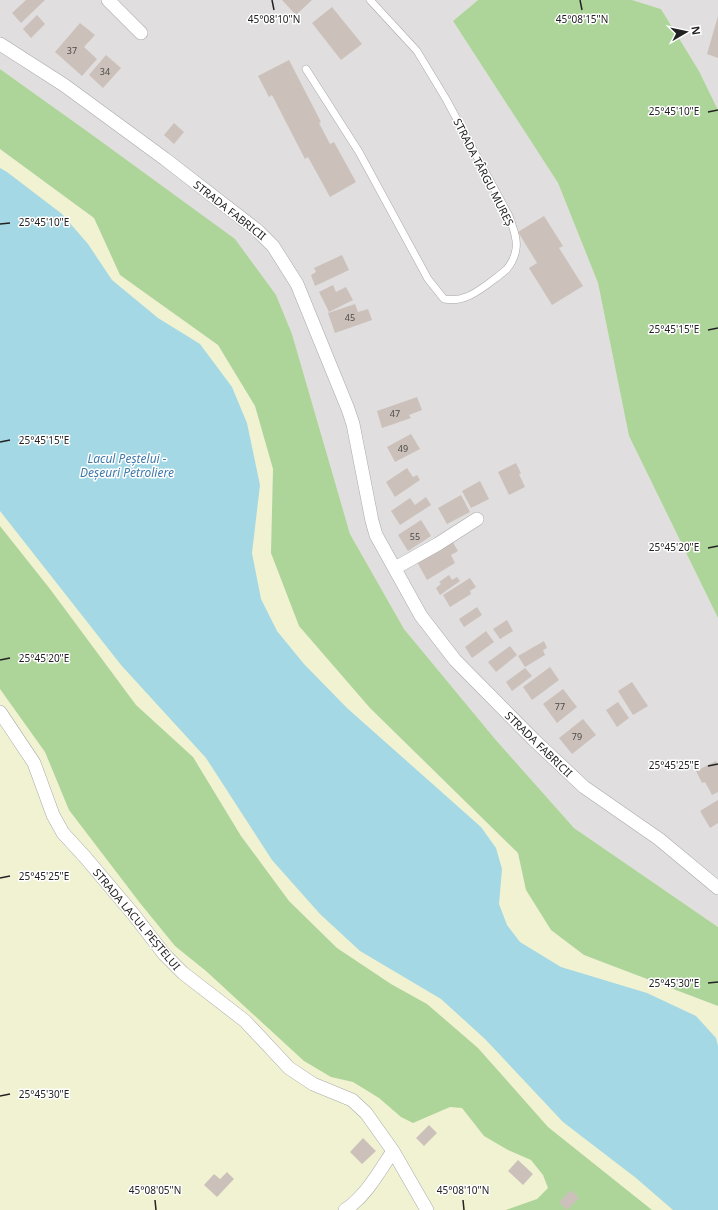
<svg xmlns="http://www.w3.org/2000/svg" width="718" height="1210" font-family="'Noto Sans',sans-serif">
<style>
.residential{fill:#e0dede}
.farmland{fill:#f1f2d2}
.forest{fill:#add599}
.water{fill:#a4d8e4}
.building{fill:#cbc1ba}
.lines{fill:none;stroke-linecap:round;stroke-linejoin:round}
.lane-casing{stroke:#a9a9a9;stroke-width:8}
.street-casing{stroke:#a9a9a9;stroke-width:14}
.lane{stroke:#fff;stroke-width:7}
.street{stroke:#fff;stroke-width:13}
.ticks{fill:none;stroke:#222;stroke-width:1.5}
.labels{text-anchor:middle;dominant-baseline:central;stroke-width:3;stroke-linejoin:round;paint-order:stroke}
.number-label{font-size:9px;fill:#4c4a48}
.street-label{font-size:11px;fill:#222;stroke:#fff}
.water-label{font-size:12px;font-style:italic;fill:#3e78ab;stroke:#fff}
.ticks-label{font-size:10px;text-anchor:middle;fill:#222;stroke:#fff;stroke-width:3;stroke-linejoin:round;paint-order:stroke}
</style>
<rect width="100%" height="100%" fill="#f2eee8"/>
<path class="residential" d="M 0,0 L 478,0 L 453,21 L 558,183 L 598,283 L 629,436 L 718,618 L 718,927 L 574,828 L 495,739 L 404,629 L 350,534 L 292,334 L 276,295 L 84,129 L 0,69 Z
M 632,0 L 718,0 L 718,110 L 699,71 L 661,9 Z"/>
<path class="farmland" d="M 0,149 L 94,218 L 120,275 L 218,345 L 255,406 L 273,469 L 271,553 L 370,708 L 518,853 L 526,890 L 584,955 L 718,1006 L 718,1210 L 0,1210 Z"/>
<path class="forest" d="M 478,0 L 632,0 L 661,9 L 699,71 L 718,110 L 718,618 L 629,436 L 598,283 L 558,183 L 453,21 Z
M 0,69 L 84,129 L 235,239 L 276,295 L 292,334 L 350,534 L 404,629 L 495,739 L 574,828 L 718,927 L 718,1006 L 584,955 L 551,930 L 526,890 L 518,853 L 370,708 L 299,626 L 271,553 L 273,469 L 255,406 L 218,345 L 120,275 L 94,218 L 0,149 Z
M 0,526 L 50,589 L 136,705 L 193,757 L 241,836 L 289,901 L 337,948 L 391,984 L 427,1004 L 478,1048 L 548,1127 L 652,1210 L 506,1210 L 537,1199 L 548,1188 L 543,1175 L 531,1160 L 508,1150 L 484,1136 L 462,1108 L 450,1107 L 413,1123 L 401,1117 L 379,1098 L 353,1082 L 331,1077 L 304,1061 L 206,971 L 175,946 L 140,903 L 69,810 L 45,752 L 0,689 Z"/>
<path class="water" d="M 0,168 L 7,172 L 62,214 L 88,244 L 112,280 L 158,318 L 200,344 L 232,387 L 247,423 L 260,485 L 252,553 L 261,599 L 277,631 L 304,664 L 347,708 L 481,827 L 496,848 L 502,869 L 499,904 L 507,925 L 520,942 L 561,967 L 647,993 L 696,1016 L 716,1038 L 718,1046 L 718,1210 L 673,1210 L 636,1178 L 563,1122 L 485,1039 L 441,999 L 360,951 L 320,914 L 272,860 L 206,758 L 121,665 L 0,511 Z"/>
<path class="building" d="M 26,0 L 45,0 L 21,23 L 12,13 Z
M 282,0 L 312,0 L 296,15 Z
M 332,7 L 362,44 L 341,60 L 312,23 Z
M 37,15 L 45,24 L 31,38 L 23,29 Z
M 718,16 L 718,58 L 707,54 Z
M 80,23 L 95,35 L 84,47 L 97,59 L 82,76 L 55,52 Z
M 106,55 L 121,68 L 103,88 L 89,75 Z
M 289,60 L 321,122 L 319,123 L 330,144 L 334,142 L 356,182 L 330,197 L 308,157 L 305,159 L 272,95 L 269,97 L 258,76 Z
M 174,123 L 184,132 L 174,144 L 164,135 Z
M 544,216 L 563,246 L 559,248 L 583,286 L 552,305 L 529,268 L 537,263 L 518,232 Z
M 342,255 L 349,270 L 315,286 L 311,275 L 316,272 L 314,268 Z
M 333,285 L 336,292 L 346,287 L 353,300 L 329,312 L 319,292 Z
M 355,304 L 358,312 L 368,309 L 372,320 L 335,333 L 328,313 Z
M 417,397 L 422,410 L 409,415 L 411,418 L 382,428 L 377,411 Z
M 411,434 L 420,449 L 395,462 L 387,447 Z
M 516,463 L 521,473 L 519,474 L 525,487 L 509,495 L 498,472 Z
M 407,468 L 413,477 L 417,475 L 420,480 L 395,497 L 386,482 Z
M 480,481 L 489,499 L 471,508 L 462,491 Z
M 461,495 L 470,512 L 447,524 L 438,508 Z
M 426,497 L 431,505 L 400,525 L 391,511 L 410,498 L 415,505 Z
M 421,520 L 431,536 L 408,551 L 398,535 Z
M 452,541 L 458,551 L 451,555 L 455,563 L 427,580 L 417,562 Z
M 449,575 L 452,580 L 457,577 L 460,581 L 440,595 L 436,588 L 441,584 L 439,582 Z
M 470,578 L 476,587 L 470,591 L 471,594 L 450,607 L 443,595 Z
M 477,607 L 482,615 L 464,627 L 459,619 Z
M 507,620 L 513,631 L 500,639 L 493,629 Z
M 486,631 L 494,642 L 472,658 L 465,647 Z
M 544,641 L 547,648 L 543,650 L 545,655 L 525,667 L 518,656 Z
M 510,646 L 517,655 L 496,672 L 488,662 Z
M 550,667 L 559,680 L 532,700 L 523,687 Z
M 525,668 L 532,676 L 512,691 L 506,682 Z
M 632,682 L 648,706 L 633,715 L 618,691 Z
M 563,689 L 577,707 L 557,723 L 543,704 Z
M 618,702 L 629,718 L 617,727 L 606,710 Z
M 583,719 L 596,735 L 572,754 L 559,738 Z
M 716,761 L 718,765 L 718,792 L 712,795 L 705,782 L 702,783 L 696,771 Z
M 718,800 L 718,823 L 710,828 L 700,811 Z
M 429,1125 L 437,1133 L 424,1146 L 416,1138 Z
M 363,1138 L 376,1151 L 362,1164 L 350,1152 Z
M 518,1160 L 533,1174 L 523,1185 L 508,1171 Z
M 227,1172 L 234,1179 L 217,1197 L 204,1185 L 214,1174 L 220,1179 Z
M 571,1190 L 579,1198 L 567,1210 L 559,1202 Z"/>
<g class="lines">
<defs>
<path id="lane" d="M 306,69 L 359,152 L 428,279 L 444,299 C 451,300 459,300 466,297 C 476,294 499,276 507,269 C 511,264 515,256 516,249 C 518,238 512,226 509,216 L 446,99 L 417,51 L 370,0"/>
<path id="street" d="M 108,0 L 141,33
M 0,44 L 64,85 L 165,159 L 258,231 L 273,246 L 297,284 L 348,409 L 353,424 L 372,521 L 376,535 L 421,616 L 455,660 L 534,740 L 584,787 L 659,839 L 718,888
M 395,568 L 438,544 L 477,519
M 0,712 L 34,763 L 53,815 L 63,833 L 85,857 L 134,915 L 164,954 L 183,973 L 245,1021 L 289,1068 L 313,1084 L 352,1100 L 366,1113 L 393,1151 L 427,1210
M 345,1210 C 366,1196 379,1172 393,1151"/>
</defs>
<use href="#lane" class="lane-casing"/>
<use href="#street" class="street-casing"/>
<use href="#lane" class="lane"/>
<use href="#street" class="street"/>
</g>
<path class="ticks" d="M 272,0 L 274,10M 580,0 L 582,10M 708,112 L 718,110M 0,224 L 10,223M 708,330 L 718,328M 0,442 L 10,440M 708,548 L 718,546M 0,660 L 10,658M 708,766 L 718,764M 0,878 L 10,876M 708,983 L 718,982M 0,1096 L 10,1094M 155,1200 L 156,1210M 463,1200 L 464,1210"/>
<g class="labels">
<g class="number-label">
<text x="72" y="50">37</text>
<text x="105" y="71">34</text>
<text x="350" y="317">45</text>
<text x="395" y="413">47</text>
<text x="403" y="448">49</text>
<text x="415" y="536">55</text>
<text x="560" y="706">77</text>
<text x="577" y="736">79</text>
</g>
<g class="street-label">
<text transform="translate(484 172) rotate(63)">STRADA TÂRGU MUREȘ</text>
<text transform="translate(230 210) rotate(38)">STRADA FABRICII</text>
<text transform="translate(539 744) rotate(44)">STRADA FABRICII</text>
<text transform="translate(137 919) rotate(50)">STRADA LACUL PEȘTELUI</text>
</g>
<g class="water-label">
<text x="127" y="458">Lacul Peștelui -<tspan x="127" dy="14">Deșeuri Petroliere</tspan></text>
</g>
</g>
<g class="ticks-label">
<text x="274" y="23">45°08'10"N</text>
<text x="582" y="23">45°08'15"N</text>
<text x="674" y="115">25°45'10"E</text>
<text x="44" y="226">25°45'10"E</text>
<text x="674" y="333">25°45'15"E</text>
<text x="44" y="444">25°45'15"E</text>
<text x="674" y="551">25°45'20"E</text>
<text x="44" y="662">25°45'20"E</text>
<text x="674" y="769">25°45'25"E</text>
<text x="44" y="880">25°45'25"E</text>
<text x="674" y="987">25°45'30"E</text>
<text x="44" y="1098">25°45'30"E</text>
<text x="155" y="1194">45°08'05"N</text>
<text x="463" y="1194">45°08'10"N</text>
</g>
<g transform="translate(686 32) rotate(81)" stroke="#ffffff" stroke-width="3" paint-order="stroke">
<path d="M0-3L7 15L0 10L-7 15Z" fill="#222222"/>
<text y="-6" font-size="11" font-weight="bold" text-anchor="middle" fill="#222222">N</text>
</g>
</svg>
